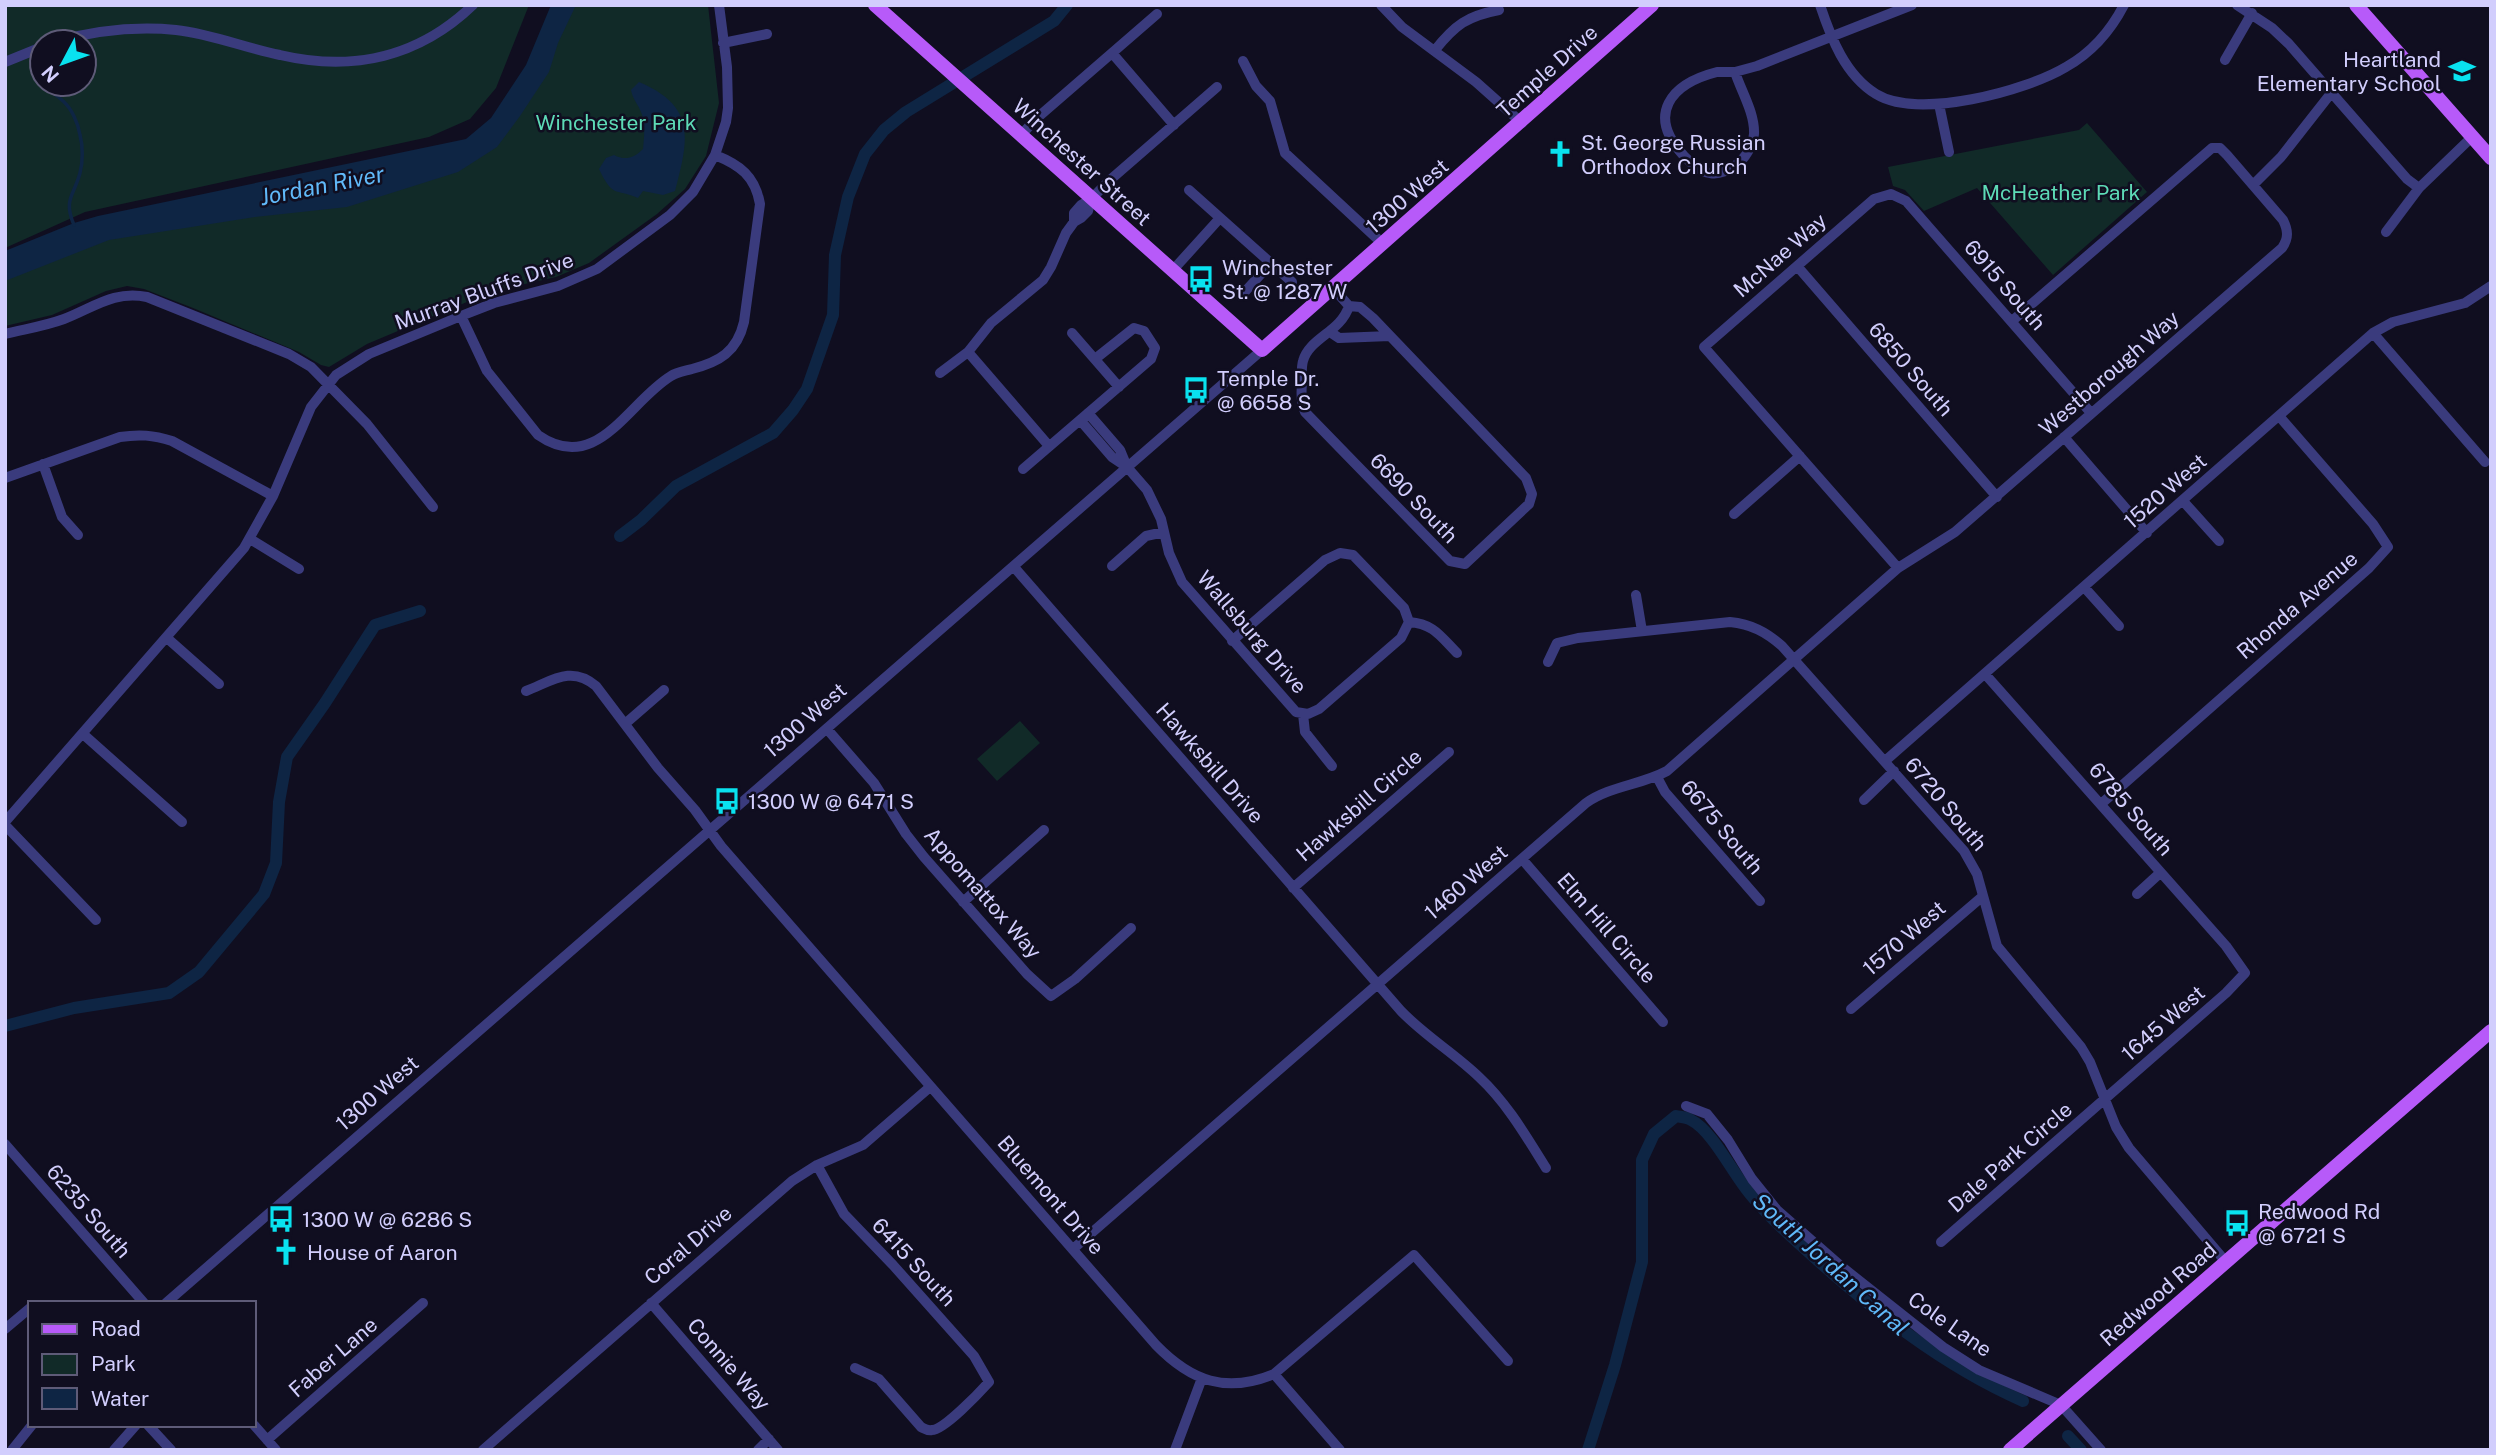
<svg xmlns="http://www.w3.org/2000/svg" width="2496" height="1455" font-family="'Public Sans',sans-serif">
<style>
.green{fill:#112a28;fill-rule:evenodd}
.water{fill:#0e2544}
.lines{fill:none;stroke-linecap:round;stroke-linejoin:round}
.stream{stroke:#0e2544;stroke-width:3.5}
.canal{stroke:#0e2544;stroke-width:12}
.minor{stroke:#3a3b7d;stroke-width:10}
.major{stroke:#b75af9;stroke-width:14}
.labels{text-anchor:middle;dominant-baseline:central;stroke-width:5;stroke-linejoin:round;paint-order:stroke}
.poi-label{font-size:21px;fill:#d2cefd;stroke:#100e20;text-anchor:start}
.street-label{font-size:21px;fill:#d2cefd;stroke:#100e20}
.park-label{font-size:21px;fill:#5ddab6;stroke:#100e20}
.water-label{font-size:23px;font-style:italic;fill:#60b9f9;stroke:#100e20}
</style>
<rect width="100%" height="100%" fill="#100e20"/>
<path class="green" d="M 5,5 L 529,5 L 496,88 L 470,119 L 429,137 L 85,212 L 5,248 ZM 42,42 L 84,42 L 84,84 L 42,84 Z
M 565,5 L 708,5 L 719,103 L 706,156 L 685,189 L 657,214 L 589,263 L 556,277 L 493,291 L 367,344 L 329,367 L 321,365 L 299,352 L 193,308 L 144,289 L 127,286 L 106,291 L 52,315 L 5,326 L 5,275 L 39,259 L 495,132 Z
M 2087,123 L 2147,192 L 2053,275 L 1977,188 L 1924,211 L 1905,190 L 1893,186 L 1888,167 L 2079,130 Z
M 1020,721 L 1040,743 L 997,781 L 977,759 Z"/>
<path class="water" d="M 551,5 L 576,5 L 558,43 L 549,72 L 520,116 L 497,147 L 458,172 L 347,207 L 255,217 L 109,240 L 5,281 L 5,251 L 74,223 L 98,216 L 466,139 L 491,118 L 526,65 Z
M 639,82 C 696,106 689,138 675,191 L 663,195 L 643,191 L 638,198 C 614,188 613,198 599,169 L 606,158 L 614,155 C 625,161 634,158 643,149 C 644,137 646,124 641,112 C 638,104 633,100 631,90 Z"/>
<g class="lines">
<path class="stream" d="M 38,69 C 39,91 50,88 63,101 C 72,109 78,123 80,135 C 83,146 83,162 80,173 C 74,196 63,199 74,225"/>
<path class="canal" d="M 620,536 L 641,520 L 676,486 L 773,433 L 793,410 L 807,389 L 833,315 L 835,255 L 848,197 L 865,154 L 884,130 L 906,112 L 1054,21 L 1067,5
M 5,1026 L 74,1008 L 169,993 L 199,972 L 264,894 L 276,863 L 279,802 L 287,757 L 325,703 L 375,625 L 420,611
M 2068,1436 L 2081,1450
M 1588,1450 L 1615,1365 L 1642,1262 L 1642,1160 L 1654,1134 L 1676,1116 C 1680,1117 1687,1117 1691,1120 C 1713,1131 1734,1176 1751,1195 C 1766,1214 1786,1232 1804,1248 C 1870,1308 1941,1365 2023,1401"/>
<path class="minor" d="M 1381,5 L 1402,27 L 1476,82 L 1522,123
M 1820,5 C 1831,38 1845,75 1876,94 C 1918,120 2026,91 2066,67 C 2091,53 2111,30 2124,5
M 2237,5 L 2272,28 L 2289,44 L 2407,179 L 2419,188
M 54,42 C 93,31 135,26 176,30 C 212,34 245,48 280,55 C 353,72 419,57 473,5
M 723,43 L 767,34
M 1435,50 C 1455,25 1467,16 1499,10
M 1112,53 L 1174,125
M 2225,60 L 2252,13
M 1243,61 L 1256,86 L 1270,101 L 1285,153 L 1383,244
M 5,62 L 42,47
M 1717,72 L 1735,72 C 1741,91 1755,113 1754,134 C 1753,145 1745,159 1736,165 C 1728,170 1720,175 1710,173 C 1700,172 1691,163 1684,156 C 1646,115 1670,84 1717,72 Z
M 1735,72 L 1757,66 L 1912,5
M 1939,104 L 1949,152
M 1020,136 L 1037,118 L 1157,14
M 2253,185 L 2281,157 L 2332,92
M 1189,190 L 1292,282
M 1074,222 L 1074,213 L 1081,205 L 1091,199 L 1110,180 L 1217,87
M 2386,232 L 2419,188 L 2472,137
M 1797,266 L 1997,497
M 1173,270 L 1220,218
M 1333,288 L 1349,306 C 1341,332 1309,338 1303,361 C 1301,368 1302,377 1302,384 C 1301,394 1301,403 1305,412 L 1450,561 L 1465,564 L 1529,504 L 1532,494 L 1526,478 L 1373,318 L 1360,307 L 1349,306
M 1241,296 L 1271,263
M 461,316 L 487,371 L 538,435 C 597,476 628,402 671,376 C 677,372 685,371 692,369 C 719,362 737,352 744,322 L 760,204 C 755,176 740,165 715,155
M 1330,332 L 1339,338 L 1390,336
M 1072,333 L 1119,387
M 2373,333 L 2485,462
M 5,334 C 25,329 45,326 64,319 C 93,308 114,290 147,297 L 289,354 L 311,367 L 367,424 L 433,507
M 968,352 L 1049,446
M 940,373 L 968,352 L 991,323 L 1043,280 L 1051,267 L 1066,233 L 1074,222 L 1081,218 L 1088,211 L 1091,199
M 1088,413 L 1120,450 L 1127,467
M 1080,420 L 1112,457 L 1127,467 L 1147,490 L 1161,519 L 1169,553 L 1182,582 L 1296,712 L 1308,714 L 1319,709 L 1401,638 L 1409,622
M 2064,437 L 2147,533
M 43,464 L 62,517 L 78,535
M 1023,469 L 1151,359 L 1155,348 L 1144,331 L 1134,328 L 1095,359
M 5,478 L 120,437 C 139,434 153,435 172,441 L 273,496
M 2183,501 L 2219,541
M 1734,514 L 1800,456
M 250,539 L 299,569
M 1112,566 L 1146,536 L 1164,532
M 1014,567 L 1401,1011 C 1425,1036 1454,1053 1479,1077 C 1507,1103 1526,1136 1546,1168
M 1898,568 L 1704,347 L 1874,199 L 1891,194 L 1906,201 L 2091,413
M 2084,587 L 2119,626
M 1636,595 L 1642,631
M 1409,622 C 1434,624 1440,636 1457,653
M 167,638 L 219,684
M 1232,641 L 1325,560 L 1340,553 L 1353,555 L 1404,608 L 1409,622
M 1548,662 L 1557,643 L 1578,638 L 1730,622 C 1751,624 1766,632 1782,646 L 1964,851 L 1977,874 L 1997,946 L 2081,1047 L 2090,1062 L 2116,1127 L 2129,1148 L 2226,1262
M 526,691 C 552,681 571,665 596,686 L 658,768 L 695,810 L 721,846 L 1156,1345 C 1191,1381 1226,1394 1274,1374 L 1414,1255 L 1508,1361
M 1303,714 L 1305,732 L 1332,766
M 626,723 L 664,690
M 827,729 L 874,783 L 906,834 L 924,857 L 1027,974 L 1051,996 L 1075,979 L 1131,928
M 83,734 L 182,822
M 1885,761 L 2373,333 L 2393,322 L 2465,303 L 2491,286
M 1657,777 L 1665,792 L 1760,901
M 1864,800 L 1894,771
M 2101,804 L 2369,568 L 2388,547 L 2373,524 L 2279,416
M 5,822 L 244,548 L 273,496 L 311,407 L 336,375 L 369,354 L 461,316 L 494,303 L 558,286 L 597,269 L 670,215 L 693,192 L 715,155 L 726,122 L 728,108 L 727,67 L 719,5
M 5,825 L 96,920
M 1522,859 L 1663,1022
M 1293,888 L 1449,752
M 2137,894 L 2160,873
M 963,902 L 1044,830
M 1851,1009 L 1983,896
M 1686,1106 L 1707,1114 L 1728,1140 L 1752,1179 L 1777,1210 L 1842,1267 L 1943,1347 L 1979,1370 L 2061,1405 L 2101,1450
M 5,1144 L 144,1303
M 817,1165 L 844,1214 L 893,1265 L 974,1356 L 989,1382 C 980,1392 944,1430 932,1430 C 927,1431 925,1429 921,1427 L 879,1379 L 855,1368
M 1941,1242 L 2226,993 L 2245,973 L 2226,946 L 1985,674
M 1073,1249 L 1586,803 C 1610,786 1641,785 1667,771 L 1898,568 L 1955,532 L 2282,248 C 2289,238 2288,230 2283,220 L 2227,155 L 2220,148 L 2212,148 L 2012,321
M 166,1303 L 1262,350
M 651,1303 L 778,1450
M 5,1329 L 30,1308
M 1274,1374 L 1340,1450
M 148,1425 L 171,1450
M 254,1425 L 276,1450
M 267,1440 L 423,1303
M 12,1450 L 32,1425
M 114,1450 L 136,1425
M 483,1450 L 792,1181 L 817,1165 L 863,1145 L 930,1087
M 758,1450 L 769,1439
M 1175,1450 L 1202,1378"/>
<path class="major" d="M 875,5 L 1262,350 L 1652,5
M 2356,5 L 2491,158
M 2010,1450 L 2491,1031"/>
</g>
<defs>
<symbol id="school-bare" viewBox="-9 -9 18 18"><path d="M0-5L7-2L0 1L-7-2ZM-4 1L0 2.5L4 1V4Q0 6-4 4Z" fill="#09e2ef" stroke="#100e20" stroke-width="2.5" paint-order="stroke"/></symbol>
<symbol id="church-bare" viewBox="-9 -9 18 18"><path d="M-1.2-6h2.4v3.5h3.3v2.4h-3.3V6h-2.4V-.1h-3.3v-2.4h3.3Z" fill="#09e2ef" stroke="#100e20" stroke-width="2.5" paint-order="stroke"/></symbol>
<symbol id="bus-bare" viewBox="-9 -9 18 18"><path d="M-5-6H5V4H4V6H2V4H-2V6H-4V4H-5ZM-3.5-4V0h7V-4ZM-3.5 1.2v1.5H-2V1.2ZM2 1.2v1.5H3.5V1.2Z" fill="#09e2ef" stroke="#100e20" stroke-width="2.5" paint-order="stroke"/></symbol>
</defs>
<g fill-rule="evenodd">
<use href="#school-bare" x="2443" y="52" width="38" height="38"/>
<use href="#church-bare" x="1541" y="135" width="38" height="38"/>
<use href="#bus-bare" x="1182" y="260" width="38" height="38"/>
<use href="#bus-bare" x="1177" y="371" width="38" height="38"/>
<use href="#bus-bare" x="708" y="782" width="38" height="38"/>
<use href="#bus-bare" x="262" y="1200" width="38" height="38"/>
<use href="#bus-bare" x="2218" y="1204" width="38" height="38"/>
<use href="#church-bare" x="267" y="1233" width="38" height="38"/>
</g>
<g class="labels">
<g class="poi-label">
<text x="2441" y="59" text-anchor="end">Heartland<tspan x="2441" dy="24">Elementary School</tspan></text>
<text x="1581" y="142">St. George Russian<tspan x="1581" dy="24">Orthodox Church</tspan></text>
<text x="1222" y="267">Winchester<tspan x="1222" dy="24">St. @ 1287 W</tspan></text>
<text x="1217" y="378">Temple Dr.<tspan x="1217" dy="24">@ 6658 S</tspan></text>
<text x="748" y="801">1300 W @ 6471 S</text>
<text x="2258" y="1211">Redwood Rd<tspan x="2258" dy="24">@ 6721 S</tspan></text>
<text x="302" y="1219">1300 W @ 6286 S</text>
<text x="307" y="1252">House of Aaron</text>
</g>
<g class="street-label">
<text transform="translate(1547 71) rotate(-42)">Temple Drive</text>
<text transform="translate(1082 162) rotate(42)">Winchester Street</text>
<text transform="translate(1407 196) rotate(-41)">1300 West</text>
<text transform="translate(1780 255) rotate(-41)">McNae Way</text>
<text transform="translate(2005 285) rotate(49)">6915 South</text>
<text transform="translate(484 291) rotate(-20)">Murray Bluffs Drive</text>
<text transform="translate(1911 369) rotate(49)">6850 South</text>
<text transform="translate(2109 373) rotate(-41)">Westborough Way</text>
<text transform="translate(2165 491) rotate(-41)">1520 West</text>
<text transform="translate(1414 498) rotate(46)">6690 South</text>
<text transform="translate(2297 605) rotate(-41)">Rhonda Avenue</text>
<text transform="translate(1252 632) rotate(49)">Wallsburg Drive</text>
<text transform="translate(805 720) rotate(-41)">1300 West</text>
<text transform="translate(1210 763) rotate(49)">Hawksbill Drive</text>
<text transform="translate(1946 804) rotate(50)">6720 South</text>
<text transform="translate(1359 805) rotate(-41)">Hawksbill Circle</text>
<text transform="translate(2131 809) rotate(49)">6785 South</text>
<text transform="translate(1722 827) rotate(50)">6675 South</text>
<text transform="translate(1466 882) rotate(-41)">1460 West</text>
<text transform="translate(983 893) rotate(49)">Appomattox Way</text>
<text transform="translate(1607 928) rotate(49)">Elm Hill Circle</text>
<text transform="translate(1904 938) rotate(-41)">1570 West</text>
<text transform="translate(2163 1023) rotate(-41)">1645 West</text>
<text transform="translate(377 1093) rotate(-41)">1300 West</text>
<text transform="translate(2010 1157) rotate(-41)">Dale Park Circle</text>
<text transform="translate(1051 1195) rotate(49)">Bluemont Drive</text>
<text transform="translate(89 1211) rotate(49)">6235 South</text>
<text transform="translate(688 1245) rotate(-41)">Coral Drive</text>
<text transform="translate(914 1262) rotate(47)">6415 South</text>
<text transform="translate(2158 1294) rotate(-41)">Redwood Road</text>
<text transform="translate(1950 1324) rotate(35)">Cole Lane</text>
<text transform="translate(333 1357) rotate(-41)">Faber Lane</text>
<text transform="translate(729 1364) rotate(49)">Connie Way</text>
</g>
<g class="park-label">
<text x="616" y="122">Winchester Park</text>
<text x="2061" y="192">McHeather Park</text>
</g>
<g class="water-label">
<text transform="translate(322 185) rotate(-11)">Jordan River</text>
<text transform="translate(1831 1264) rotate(42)">South Jordan Canal</text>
</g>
</g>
<rect width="2496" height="1455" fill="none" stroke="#d2cefd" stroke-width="14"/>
<rect x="28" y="1301" width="228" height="126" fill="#100e20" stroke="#5e5b78" stroke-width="2"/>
<rect x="42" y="1324" width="35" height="10" fill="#b75af9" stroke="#5e5b78" stroke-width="2"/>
<text x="91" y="1336" font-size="21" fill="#d2cefd">Road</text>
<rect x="42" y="1354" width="35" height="21" fill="#112a28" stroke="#5e5b78" stroke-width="2"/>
<text x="91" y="1371" font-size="21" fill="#d2cefd">Park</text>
<rect x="42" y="1388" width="35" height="21" fill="#0e2544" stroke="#5e5b78" stroke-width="2"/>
<text x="91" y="1406" font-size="21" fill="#d2cefd">Water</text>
<g transform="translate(63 63) rotate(229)"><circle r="33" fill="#100e20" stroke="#5e5b78" stroke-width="2"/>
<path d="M0-5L12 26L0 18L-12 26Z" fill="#09e2ef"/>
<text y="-10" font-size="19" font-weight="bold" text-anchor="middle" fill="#d2cefd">N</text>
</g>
</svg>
